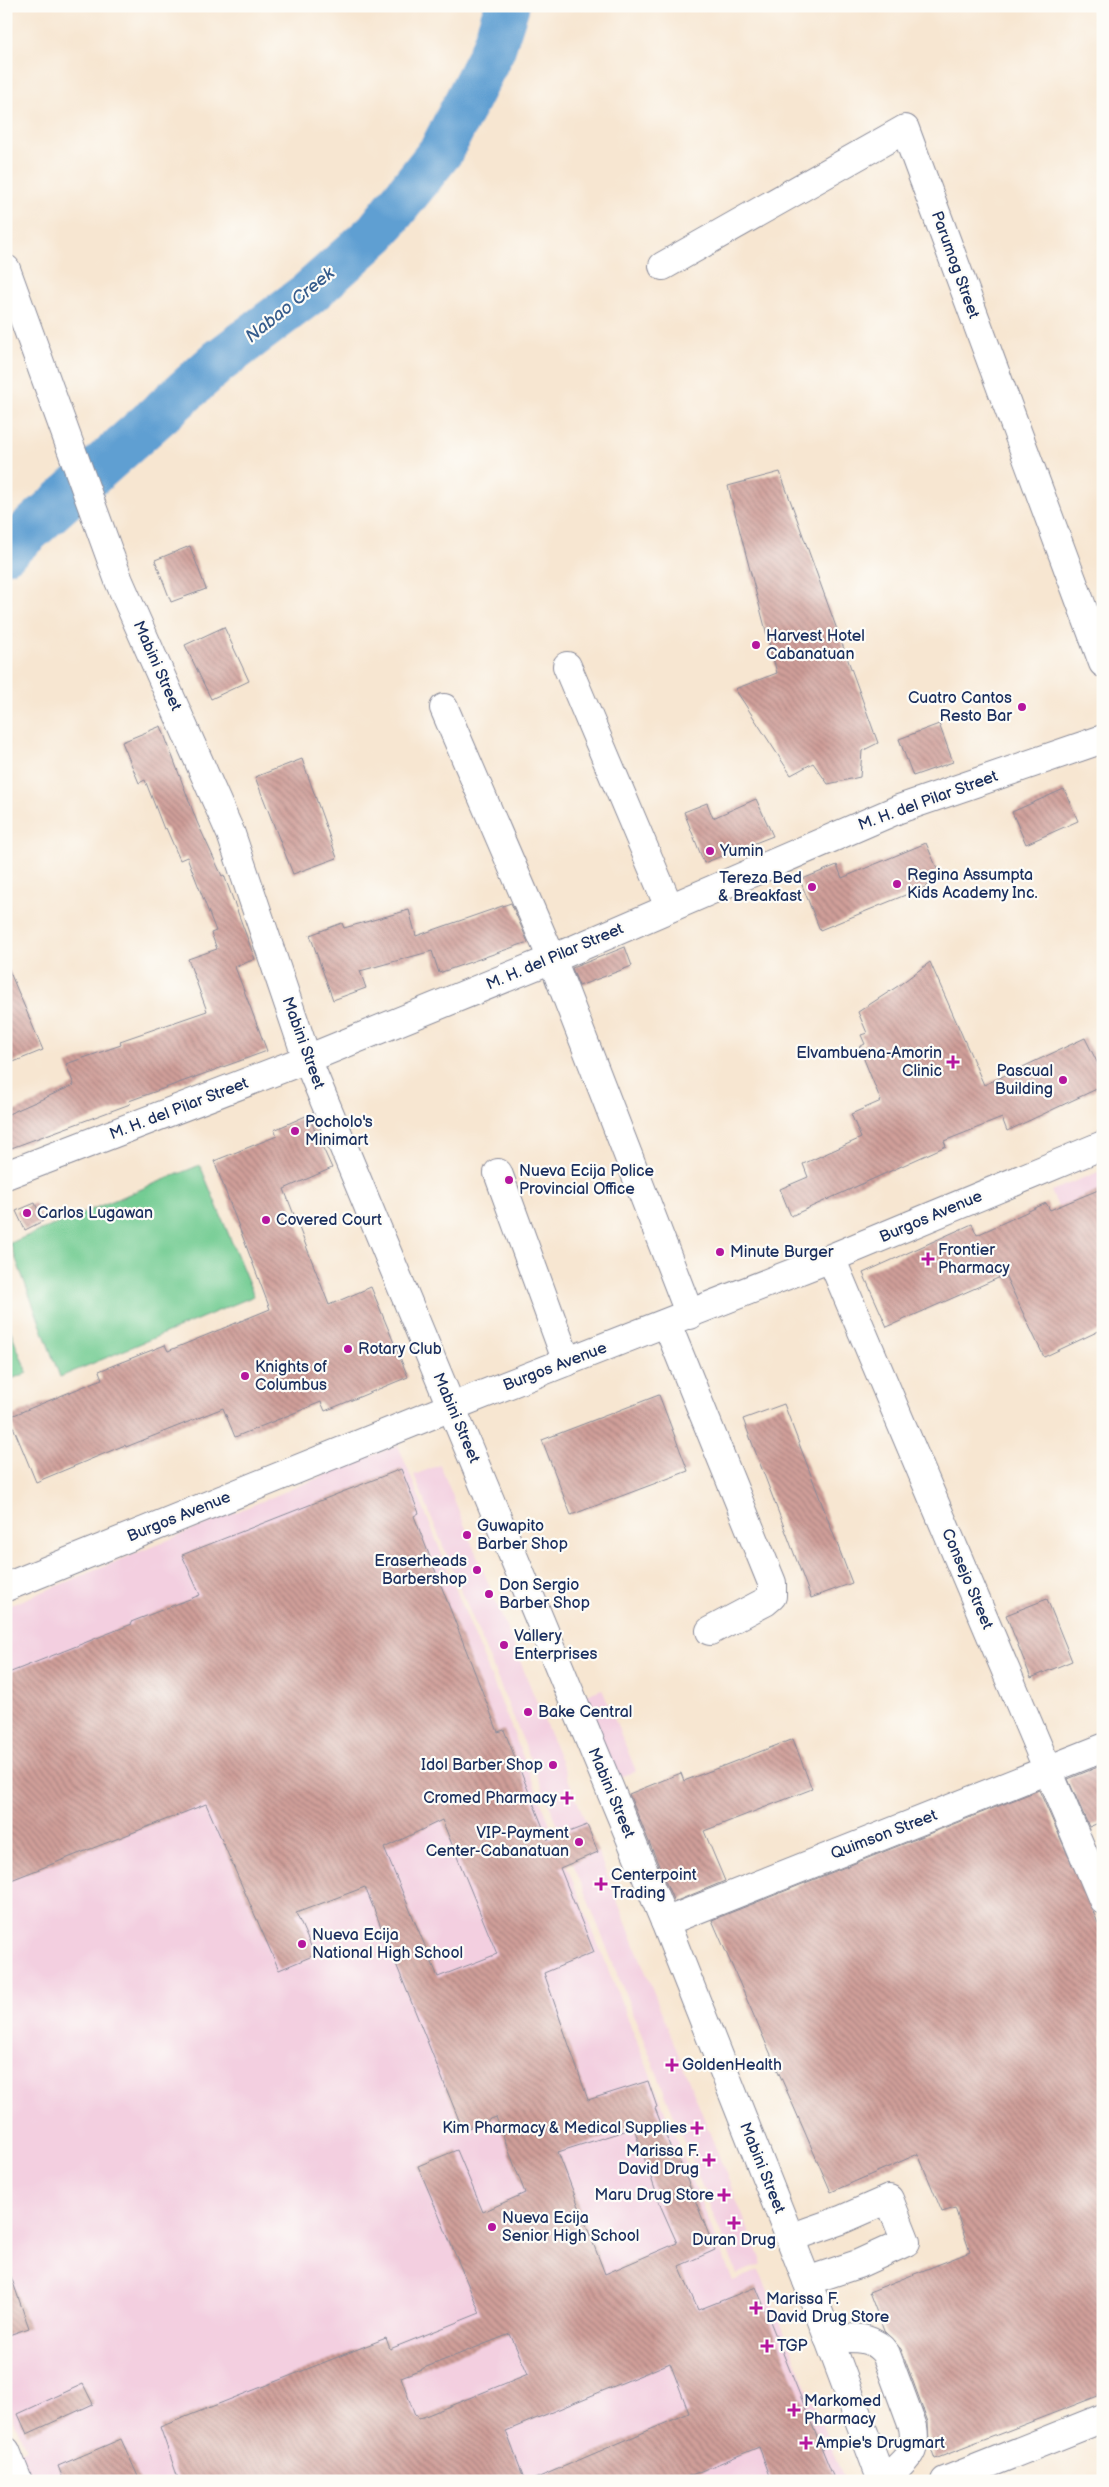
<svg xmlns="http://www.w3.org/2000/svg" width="1109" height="2487" font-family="'Balsamiq Sans',sans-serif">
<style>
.built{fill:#f3cfe0}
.garden{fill:#73cc93;stroke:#477e78}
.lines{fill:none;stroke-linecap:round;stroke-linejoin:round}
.river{stroke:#5f9fd2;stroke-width:45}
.building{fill:url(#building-back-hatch);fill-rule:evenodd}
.minor-casing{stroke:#898a98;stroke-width:30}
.major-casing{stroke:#898a98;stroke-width:30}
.minor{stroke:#fff;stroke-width:28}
.major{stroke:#fff;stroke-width:28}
.poi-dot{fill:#b5179e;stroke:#fdfcf7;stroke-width:2}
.labels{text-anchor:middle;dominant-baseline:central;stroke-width:4.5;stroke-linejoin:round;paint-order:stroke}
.street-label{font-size:16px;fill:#1b2f5e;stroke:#fdfcf7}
.poi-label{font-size:16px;fill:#1b2f5e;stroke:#fdfcf7;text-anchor:start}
.water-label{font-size:18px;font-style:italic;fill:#365c8c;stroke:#fdfcf7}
</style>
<defs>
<pattern id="building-back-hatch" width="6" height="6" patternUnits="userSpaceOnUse" patternTransform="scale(1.25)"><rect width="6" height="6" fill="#d09f99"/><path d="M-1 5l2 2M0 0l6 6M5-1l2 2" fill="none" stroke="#a88280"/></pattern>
</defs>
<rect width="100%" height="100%" fill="#fdfcf7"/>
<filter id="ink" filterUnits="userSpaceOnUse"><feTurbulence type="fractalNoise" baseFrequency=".02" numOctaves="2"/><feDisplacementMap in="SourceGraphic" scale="10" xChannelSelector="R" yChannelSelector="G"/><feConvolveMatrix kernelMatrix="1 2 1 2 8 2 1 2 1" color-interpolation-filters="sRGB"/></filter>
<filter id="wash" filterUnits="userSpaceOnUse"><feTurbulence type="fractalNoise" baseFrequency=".0096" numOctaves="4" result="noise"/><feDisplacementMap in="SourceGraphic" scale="20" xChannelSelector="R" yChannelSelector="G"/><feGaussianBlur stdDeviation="1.12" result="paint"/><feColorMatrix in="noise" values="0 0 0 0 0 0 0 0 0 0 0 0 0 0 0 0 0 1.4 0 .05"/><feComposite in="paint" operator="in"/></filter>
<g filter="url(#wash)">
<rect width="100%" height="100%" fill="#f7e6d1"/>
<path class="built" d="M 1103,1170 L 1103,1309 L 1051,1191 Z
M 398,1445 L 733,2281 L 759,2270 L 845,2481 L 6,2481 L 6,2457 L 26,2449 L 6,2401 L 6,1607 Z
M 440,1465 L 587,1825 L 762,2264 L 737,2274 L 567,1848 L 414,1475 Z
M 602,1689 L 636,1771 L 614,1779 L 580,1697 Z"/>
<path class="garden" d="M 200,1165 L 254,1296 L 60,1377 L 10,1243 Z
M 6,1319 L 27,1373 L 6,1381 Z"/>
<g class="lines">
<path class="river" d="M 6,551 L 219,361 L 308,294 L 376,233 L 441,151 L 493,49 L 507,6"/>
</g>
<g id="blocks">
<path class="building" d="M 780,472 L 878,743 L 862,751 L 860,777 L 828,784 L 813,763 L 791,775 L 735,689 L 777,673 L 728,486 Z
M 190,546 L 206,589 L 171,602 L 155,560 Z
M 224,627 L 249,681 L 211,699 L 185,645 Z
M 939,724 L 953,762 L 913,776 L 899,739 Z
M 161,726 L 197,822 L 222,876 L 224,875 L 255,959 L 235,967 L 267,1051 L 129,1101 L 130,1104 L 6,1150 L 6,1115 L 74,1085 L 66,1064 L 121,1045 L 120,1041 L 207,1011 L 188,959 L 217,949 L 211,933 L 216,931 L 187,857 L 180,860 L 166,828 L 164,829 L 145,780 L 139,783 L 122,742 Z
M 302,759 L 337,858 L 293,874 L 255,777 Z
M 1064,789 L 1078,821 L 1026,844 L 1012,812 Z
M 756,799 L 773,836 L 704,863 L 684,812 L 707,803 L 713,818 Z
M 926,843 L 942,880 L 820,930 L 800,880 L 837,865 L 842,878 Z
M 511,903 L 528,942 L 439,973 L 432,951 L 360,971 L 366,988 L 333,1000 L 310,935 L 342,923 L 344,928 L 409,910 L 416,936 Z
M 625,947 L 632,966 L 579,986 L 572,968 Z
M 930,962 L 984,1085 L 1085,1038 L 1103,1074 L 1103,1086 L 1007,1131 L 1002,1118 L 944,1141 L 946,1146 L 791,1216 L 780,1189 L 808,1177 L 803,1164 L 861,1138 L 851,1114 L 881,1101 L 859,1047 L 865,1044 L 861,1035 L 867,1033 L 858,1012 L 898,986 Z
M 6,963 L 43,1050 L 6,1065 Z
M 308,1115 L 332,1168 L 284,1189 L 329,1305 L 371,1287 L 408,1377 L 325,1411 L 321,1402 L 235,1437 L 223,1408 L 126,1447 L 125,1445 L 36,1482 L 9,1417 L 102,1379 L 99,1371 L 165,1345 L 168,1351 L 270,1309 L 214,1161 L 277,1136 L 274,1130 Z
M 1103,1188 L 1103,1329 L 1044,1357 L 1005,1275 L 887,1327 L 863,1273 L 972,1224 L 977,1235 L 1046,1203 L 1050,1210 Z
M 35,1203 L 43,1221 L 25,1230 L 16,1211 Z
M 659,1395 L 688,1471 L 571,1515 L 542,1440 Z
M 784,1404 L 852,1583 L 811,1598 L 743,1419 Z
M 401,1469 L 419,1513 L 414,1516 L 498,1732 L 504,1730 L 548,1840 L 587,1825 L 598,1852 L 560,1868 L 594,1952 L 544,1973 L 588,2100 L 648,2081 L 657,2107 L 655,2108 L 673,2154 L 676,2152 L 715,2250 L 679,2266 L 698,2310 L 756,2287 L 835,2481 L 772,2481 L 759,2447 L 677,2481 L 530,2481 L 689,2413 L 670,2363 L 506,2431 L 525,2481 L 179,2481 L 160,2427 L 386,2338 L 390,2349 L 480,2313 L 418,2166 L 457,2150 L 483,2212 L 525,2193 L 496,2117 L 463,2130 L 365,1887 L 296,1913 L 315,1955 L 279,1970 L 206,1804 L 6,1882 L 6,1674 L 132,1624 L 131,1622 L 200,1595 L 182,1555 ZM 442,1820 L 497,1954 L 438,1977 L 384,1848 ZM 634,2128 L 661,2207 L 677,2243 L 605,2274 L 558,2152 ZM 510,2334 L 528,2374 L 418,2419 L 416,2415 L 415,2416 L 401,2377 Z
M 1047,1599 L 1072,1661 L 1031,1678 L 1006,1615 Z
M 793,1739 L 812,1789 L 704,1831 L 725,1881 L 674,1902 L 629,1794 L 681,1773 L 684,1781 Z
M 1103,1765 L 1103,1821 L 1089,1827 L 1068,1779 Z
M 1039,1790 L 1103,1934 L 1103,2394 L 935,2459 L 929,2443 L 928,2422 L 901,2349 L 884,2331 L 869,2292 L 970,2252 L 955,2208 L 942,2212 L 918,2154 L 831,2192 L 712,1920 Z
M 9,2271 L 29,2328 L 6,2336 L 6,2272 Z
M 83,2384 L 93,2404 L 27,2434 L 18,2414 Z
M 121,2439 L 140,2481 L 64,2481 L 58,2466 Z"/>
</g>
</g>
<g filter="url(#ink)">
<use href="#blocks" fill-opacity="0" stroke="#898a98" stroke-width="1"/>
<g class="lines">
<defs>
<path id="minor" d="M 663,266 L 905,129 L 1103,663
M 567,666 L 669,907
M 444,708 L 552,959 L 690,1315
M 498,1173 L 567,1362
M 831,1258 L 1103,1900
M 667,1324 L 772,1583 L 772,1596 L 765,1602 L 710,1631
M 6,1587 L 451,1407 L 831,1258 L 1103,1145
M 665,1922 L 1103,1748
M 790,2238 L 841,2220 L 889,2199 L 906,2242 L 858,2264 L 807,2281
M 828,2338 C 852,2339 872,2334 886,2354 L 913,2427 C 918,2456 902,2462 883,2481
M 6,2451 L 18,2481
M 945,2481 L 1103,2418"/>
<path id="major" d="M 6,269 L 119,581 L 231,834 L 307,1059 L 665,1922 L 807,2281 L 882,2481
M 6,1175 L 307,1059 L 552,959 L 899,809 L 1103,739"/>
</defs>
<use href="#minor" class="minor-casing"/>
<use href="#major" class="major-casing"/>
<use href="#minor" class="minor"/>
<use href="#major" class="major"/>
</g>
</g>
<g class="poi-dot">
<circle cx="756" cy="645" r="5"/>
<circle cx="1022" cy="707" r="5"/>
<circle cx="710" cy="851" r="5"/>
<circle cx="897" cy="884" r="5"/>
<circle cx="812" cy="887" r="5"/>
<path d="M950.5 1054.5h5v5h5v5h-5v5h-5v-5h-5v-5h5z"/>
<circle cx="1063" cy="1080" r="5"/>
<circle cx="295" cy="1131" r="5"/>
<circle cx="509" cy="1180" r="5"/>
<circle cx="27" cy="1213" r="5"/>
<circle cx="266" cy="1220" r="5"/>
<circle cx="720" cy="1252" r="5"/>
<path d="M925.5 1251.5h5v5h5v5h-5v5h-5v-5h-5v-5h5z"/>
<circle cx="348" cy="1349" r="5"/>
<circle cx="245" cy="1376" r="5"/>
<circle cx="467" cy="1535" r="5"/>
<circle cx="477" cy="1570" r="5"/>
<circle cx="489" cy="1594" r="5"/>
<circle cx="504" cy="1645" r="5"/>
<circle cx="528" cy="1712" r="5"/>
<circle cx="553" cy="1765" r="5"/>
<path d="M564.5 1790.5h5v5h5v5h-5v5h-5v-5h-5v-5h5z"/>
<circle cx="579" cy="1842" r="5"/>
<path d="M598.5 1876.5h5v5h5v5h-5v5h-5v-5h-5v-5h5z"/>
<circle cx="302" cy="1944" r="5"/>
<path d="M669.5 2057.5h5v5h5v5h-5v5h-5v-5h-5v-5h5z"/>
<path d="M694.5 2120.5h5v5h5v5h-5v5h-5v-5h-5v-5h5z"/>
<path d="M706.5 2152.5h5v5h5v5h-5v5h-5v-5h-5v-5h5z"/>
<path d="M721.5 2187.5h5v5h5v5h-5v5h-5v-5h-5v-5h5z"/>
<path d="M731.5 2215.5h5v5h5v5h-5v5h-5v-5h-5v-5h5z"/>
<circle cx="492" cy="2227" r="5"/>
<path d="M753.5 2300.5h5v5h5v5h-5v5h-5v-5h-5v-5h5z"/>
<path d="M764.5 2338.5h5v5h5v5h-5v5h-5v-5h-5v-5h5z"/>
<path d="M791.5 2402.5h5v5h5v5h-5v5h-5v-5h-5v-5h5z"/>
<path d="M803.5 2435.5h5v5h5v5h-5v5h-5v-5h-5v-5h5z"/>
</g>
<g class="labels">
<g class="street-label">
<text transform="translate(955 265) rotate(70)">Parumog Street</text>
<text transform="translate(157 666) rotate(66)">Mabini Street</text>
<text transform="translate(928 801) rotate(-20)">M. H. del Pilar Street</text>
<text transform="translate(555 957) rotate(-23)">M. H. del Pilar Street</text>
<text transform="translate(303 1043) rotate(70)">Mabini Street</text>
<text transform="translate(179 1109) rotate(-21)">M. H. del Pilar Street</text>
<text transform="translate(931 1217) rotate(-23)">Burgos Avenue</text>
<text transform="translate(555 1367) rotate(-21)">Burgos Avenue</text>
<text transform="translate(456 1418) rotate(67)">Mabini Street</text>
<text transform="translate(179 1517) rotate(-22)">Burgos Avenue</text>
<text transform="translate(967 1579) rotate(67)">Consejo Street</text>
<text transform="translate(611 1793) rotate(67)">Mabini Street</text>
<text transform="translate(884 1835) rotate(-21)">Quimson Street</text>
<text transform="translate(762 2168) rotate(68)">Mabini Street</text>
</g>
<g class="poi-label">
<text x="766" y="636">Harvest Hotel<tspan x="766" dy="18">Cabanatuan</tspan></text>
<text x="1012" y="698" text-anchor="end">Cuatro Cantos<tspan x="1012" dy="18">Resto Bar</tspan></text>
<text x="720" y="851">Yumin</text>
<text x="907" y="875">Regina Assumpta<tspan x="907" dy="18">Kids Academy Inc.</tspan></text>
<text x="802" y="878" text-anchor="end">Tereza Bed<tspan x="802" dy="18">&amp; Breakfast</tspan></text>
<text x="942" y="1053" text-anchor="end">Elvambuena-Amorin<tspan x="942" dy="18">Clinic</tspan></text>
<text x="1053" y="1071" text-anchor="end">Pascual<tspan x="1053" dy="18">Building</tspan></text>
<text x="305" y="1122">Pocholo's<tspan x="305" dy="18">Minimart</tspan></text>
<text x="519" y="1171">Nueva Ecija Police<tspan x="519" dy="18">Provincial Office</tspan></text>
<text x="37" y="1213">Carlos Lugawan</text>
<text x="276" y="1220">Covered Court</text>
<text x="938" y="1250">Frontier<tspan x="938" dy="18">Pharmacy</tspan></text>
<text x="730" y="1252">Minute Burger</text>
<text x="358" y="1349">Rotary Club</text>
<text x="255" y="1367">Knights of<tspan x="255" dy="18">Columbus</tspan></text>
<text x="477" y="1526">Guwapito<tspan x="477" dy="18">Barber Shop</tspan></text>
<text x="467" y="1561" text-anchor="end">Eraserheads<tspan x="467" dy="18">Barbershop</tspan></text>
<text x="499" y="1585">Don Sergio<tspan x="499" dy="18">Barber Shop</tspan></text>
<text x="514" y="1636">Vallery<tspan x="514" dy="18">Enterprises</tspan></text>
<text x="538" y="1712">Bake Central</text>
<text x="543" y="1765" text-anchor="end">Idol Barber Shop</text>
<text x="557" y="1798" text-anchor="end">Cromed Pharmacy</text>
<text x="569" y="1833" text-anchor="end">VIP-Payment<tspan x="569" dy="18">Center-Cabanatuan</tspan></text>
<text x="611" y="1875">Centerpoint<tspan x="611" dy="18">Trading</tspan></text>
<text x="312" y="1935">Nueva Ecija<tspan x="312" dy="18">National High School</tspan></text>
<text x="682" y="2065">GoldenHealth</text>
<text x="687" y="2128" text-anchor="end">Kim Pharmacy &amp; Medical Supplies</text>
<text x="699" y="2151" text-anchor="end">Marissa F.<tspan x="699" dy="18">David Drug</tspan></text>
<text x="714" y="2195" text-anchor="end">Maru Drug Store</text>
<text x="502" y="2218">Nueva Ecija<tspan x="502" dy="18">Senior High School</tspan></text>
<text x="734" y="2240" text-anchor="middle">Duran Drug</text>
<text x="766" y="2299">Marissa F.<tspan x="766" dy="18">David Drug Store</tspan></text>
<text x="777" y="2346">TGP</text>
<text x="804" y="2401">Markomed<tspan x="804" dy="18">Pharmacy</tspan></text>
<text x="816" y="2443">Ampie's Drugmart</text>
</g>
<g class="water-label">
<text transform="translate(290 305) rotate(-39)">Nabao Creek</text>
</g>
</g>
<rect width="1109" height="2487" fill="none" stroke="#fdfcf7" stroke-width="25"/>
</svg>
